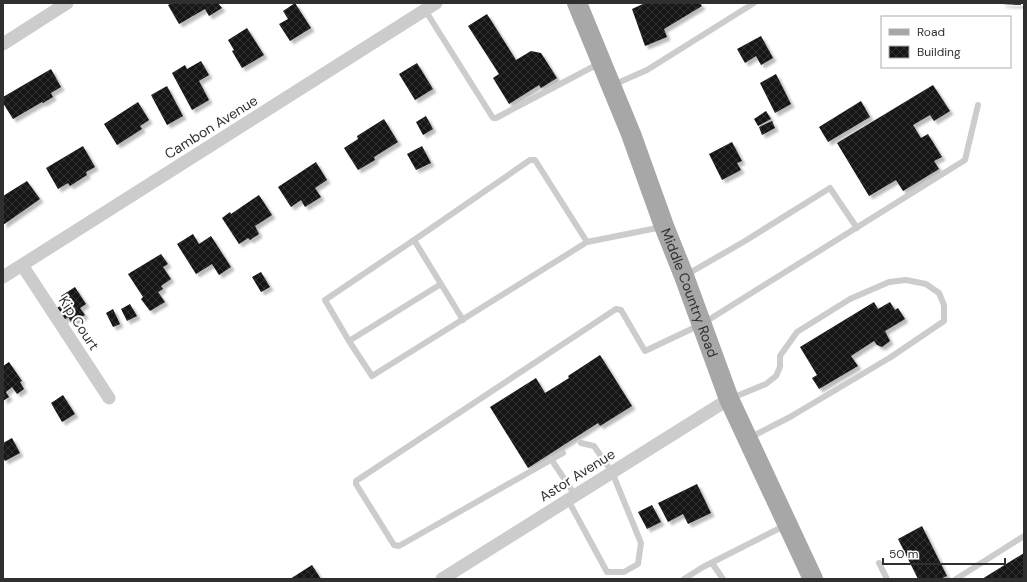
<svg xmlns="http://www.w3.org/2000/svg" width="1027" height="582" font-family="'DM Sans',sans-serif">
<style>
.building{fill:url(#building-cross-hatch);filter:url(#shadow)}
.lines{fill:none;stroke-linecap:round;stroke-linejoin:round}
.service{stroke:#ccc;stroke-width:6}
.minor{stroke:#ccc;stroke-width:13}
.primary{stroke:#a7a7a7;stroke-width:20}
.labels{text-anchor:middle;dominant-baseline:central;stroke-width:4;stroke-linejoin:round;paint-order:stroke}
.street-label{font-size:14px;fill:#2f2f2f;stroke:#fff}
</style>
<defs>
<pattern id="building-cross-hatch" width="8" height="8" patternUnits="userSpaceOnUse"><rect width="8" height="8" fill="#161616"/><path d="M0 0l8 8M0 8l8-8" fill="none" stroke="#303030"/></pattern>
<filter id="shadow"><feDropShadow dx="3.5" dy="3.5" stdDeviation="1" flood-color="#0004"/></filter>
</defs>
<rect width="100%" height="100%" fill="#fff"/>
<path class="building" d="M 172,3 L 218,3 L 222,8 L 209,16 L 205,9 L 179,24 L 168,5 Z
M 295,3 L 311,28 L 290,41 L 279,24 L 288,19 L 283,11 Z
M 645,3 L 700,3 L 702,6 L 664,29 L 667,37 L 645,46 L 632,9 Z
M 1002,3 L 1021,3 L 1021,5 L 1002,4 Z
M 487,14 L 516,60 L 531,51 L 541,53 L 557,78 L 541,88 L 539,85 L 509,104 L 493,78 L 499,74 L 468,26 Z
M 247,28 L 264,55 L 242,68 L 232,51 L 234,50 L 228,40 Z
M 761,36 L 773,58 L 761,65 L 756,56 L 745,63 L 737,49 Z
M 201,61 L 209,75 L 199,81 L 209,100 L 192,110 L 172,73 L 185,65 L 187,69 Z
M 417,63 L 433,89 L 415,100 L 399,74 Z
M 51,69 L 61,87 L 51,93 L 53,97 L 43,103 L 42,102 L 13,119 L 3,103 L 3,97 Z
M 776,74 L 791,104 L 775,113 L 760,83 Z
M 933,85 L 950,111 L 934,121 L 930,115 L 913,125 L 921,138 L 928,134 L 942,157 L 934,161 L 939,169 L 903,191 L 896,180 L 869,196 L 837,143 Z
M 167,86 L 183,116 L 167,125 L 151,95 Z
M 861,101 L 870,117 L 828,142 L 819,127 Z
M 138,102 L 149,120 L 140,126 L 142,129 L 117,145 L 104,124 Z
M 766,111 L 771,119 L 758,126 L 754,119 Z
M 426,116 L 433,129 L 423,135 L 416,122 Z
M 384,119 L 398,142 L 374,157 L 375,160 L 358,170 L 344,148 L 358,139 L 357,136 Z
M 772,121 L 775,128 L 762,135 L 759,127 Z
M 732,142 L 742,161 L 737,163 L 741,170 L 722,180 L 709,154 Z
M 83,146 L 95,167 L 86,172 L 87,175 L 70,186 L 68,183 L 58,189 L 46,168 Z
M 422,146 L 431,163 L 416,170 L 407,154 Z
M 316,162 L 327,180 L 315,188 L 321,197 L 305,207 L 301,200 L 291,207 L 278,187 Z
M 27,181 L 40,199 L 3,225 L 3,196 Z
M 259,195 L 272,215 L 255,226 L 259,234 L 250,240 L 248,238 L 239,244 L 222,218 L 230,212 L 231,214 Z
M 193,234 L 199,244 L 211,236 L 231,267 L 219,275 L 212,264 L 196,274 L 177,244 Z
M 161,254 L 168,264 L 163,267 L 171,279 L 161,286 L 163,289 L 158,292 L 165,302 L 150,311 L 141,299 L 143,297 L 128,274 Z
M 261,272 L 270,287 L 261,292 L 252,277 Z
M 75,287 L 86,304 L 80,308 L 85,315 L 72,323 L 68,317 L 64,320 L 57,308 L 65,303 L 61,296 Z
M 874,302 L 878,309 L 890,302 L 895,310 L 898,308 L 905,319 L 885,331 L 890,341 L 882,347 L 877,345 L 874,341 L 851,356 L 858,366 L 819,389 L 812,378 L 817,375 L 800,347 Z
M 130,304 L 137,316 L 127,321 L 121,309 Z
M 113,309 L 120,324 L 113,327 L 106,313 Z
M 600,355 L 632,406 L 600,426 L 598,423 L 528,468 L 490,407 L 536,378 L 545,393 L 569,378 L 568,376 Z
M 9,362 L 22,381 L 20,382 L 24,389 L 17,394 L 12,387 L 6,392 L 9,397 L 3,401 L 3,366 Z
M 63,395 L 75,414 L 62,422 L 51,403 Z
M 12,438 L 20,453 L 5,461 L 3,458 L 3,443 Z
M 697,484 L 711,513 L 688,524 L 683,514 L 668,522 L 658,503 Z
M 652,505 L 661,522 L 647,529 L 638,512 Z
M 922,526 L 947,576 L 940,579 L 918,579 L 898,539 Z
M 1024,553 L 1024,579 L 982,579 Z
M 312,565 L 321,579 L 290,579 Z"/>
<g class="lines">
<path class="service" d="M 425,10 L 493,118 L 496,118 L 600,63
M 613,85 L 647,70 L 754,3
M 587,242 L 535,160 L 530,160 L 414,240 L 325,300 L 349,341 L 372,376 L 587,242 L 662,227
M 686,275 L 745,241 L 830,188 L 857,228
M 441,284 L 463,320
M 349,341 L 441,284 L 414,240
M 732,398 L 766,384 L 776,376 L 780,367 L 780,356 L 797,332 L 850,299 L 889,282 L 906,280 L 926,284 L 939,293 L 944,305 L 944,321 L 891,357 L 790,417 L 749,438
M 563,453 L 399,546 L 394,545 L 356,484 L 356,481 L 616,309 L 621,310 L 645,351 L 702,324 L 965,160 L 978,105
M 551,459 L 575,495
M 568,500 L 607,572 L 624,572 L 638,564 L 641,543 L 612,472 L 594,446 L 581,443
M 712,563 L 723,579
M 879,563 L 887,579
M 684,579 L 703,567 L 784,526
M 956,579 L 1024,536"/>
<path class="minor" d="M 3,44 L 67,3
M 22,265 L 109,398
M 3,277 L 436,3
M 442,579 L 729,399"/>
<path class="primary" id="s1" d="M 577,3 L 631,134 L 664,226 L 684,276 L 729,399 L 813,579"/>
</g>
<g class="labels">
<g class="street-label">
<text transform="translate(211 127) rotate(-32)">Cambon Avenue</text>
<text stroke="none"><textPath href="#s1" startOffset="311">Middle Country Road</textPath></text>
<text transform="translate(79 323) rotate(57)">Kip Court</text>
<text transform="translate(577 475) rotate(-32)">Astor Avenue</text>
</g>
</g>
<rect width="1027" height="582" fill="none" stroke="#2f2f2f" stroke-width="8"/>
<rect x="881" y="16" width="130" height="52" fill="#ffffff" stroke="#acacac"/>
<rect x="889" y="29" width="20" height="6" fill="#a7a7a7" stroke="#acacac"/>
<text x="917" y="36" font-size="12" fill="#2f2f2f">Road</text>
<rect x="889" y="46" width="20" height="12" fill="url(#building-cross-hatch)" stroke="#acacac"/>
<text x="917" y="56" font-size="12" fill="#2f2f2f">Building</text>
<path d="M883 558v6h122v-6" fill="none" stroke="#2f2f2f" stroke-width="2"/>
<text x="889" y="558" font-size="12" fill="#2f2f2f" stroke="#ffffff" stroke-width="3" paint-order="stroke">50 m</text>
</svg>
